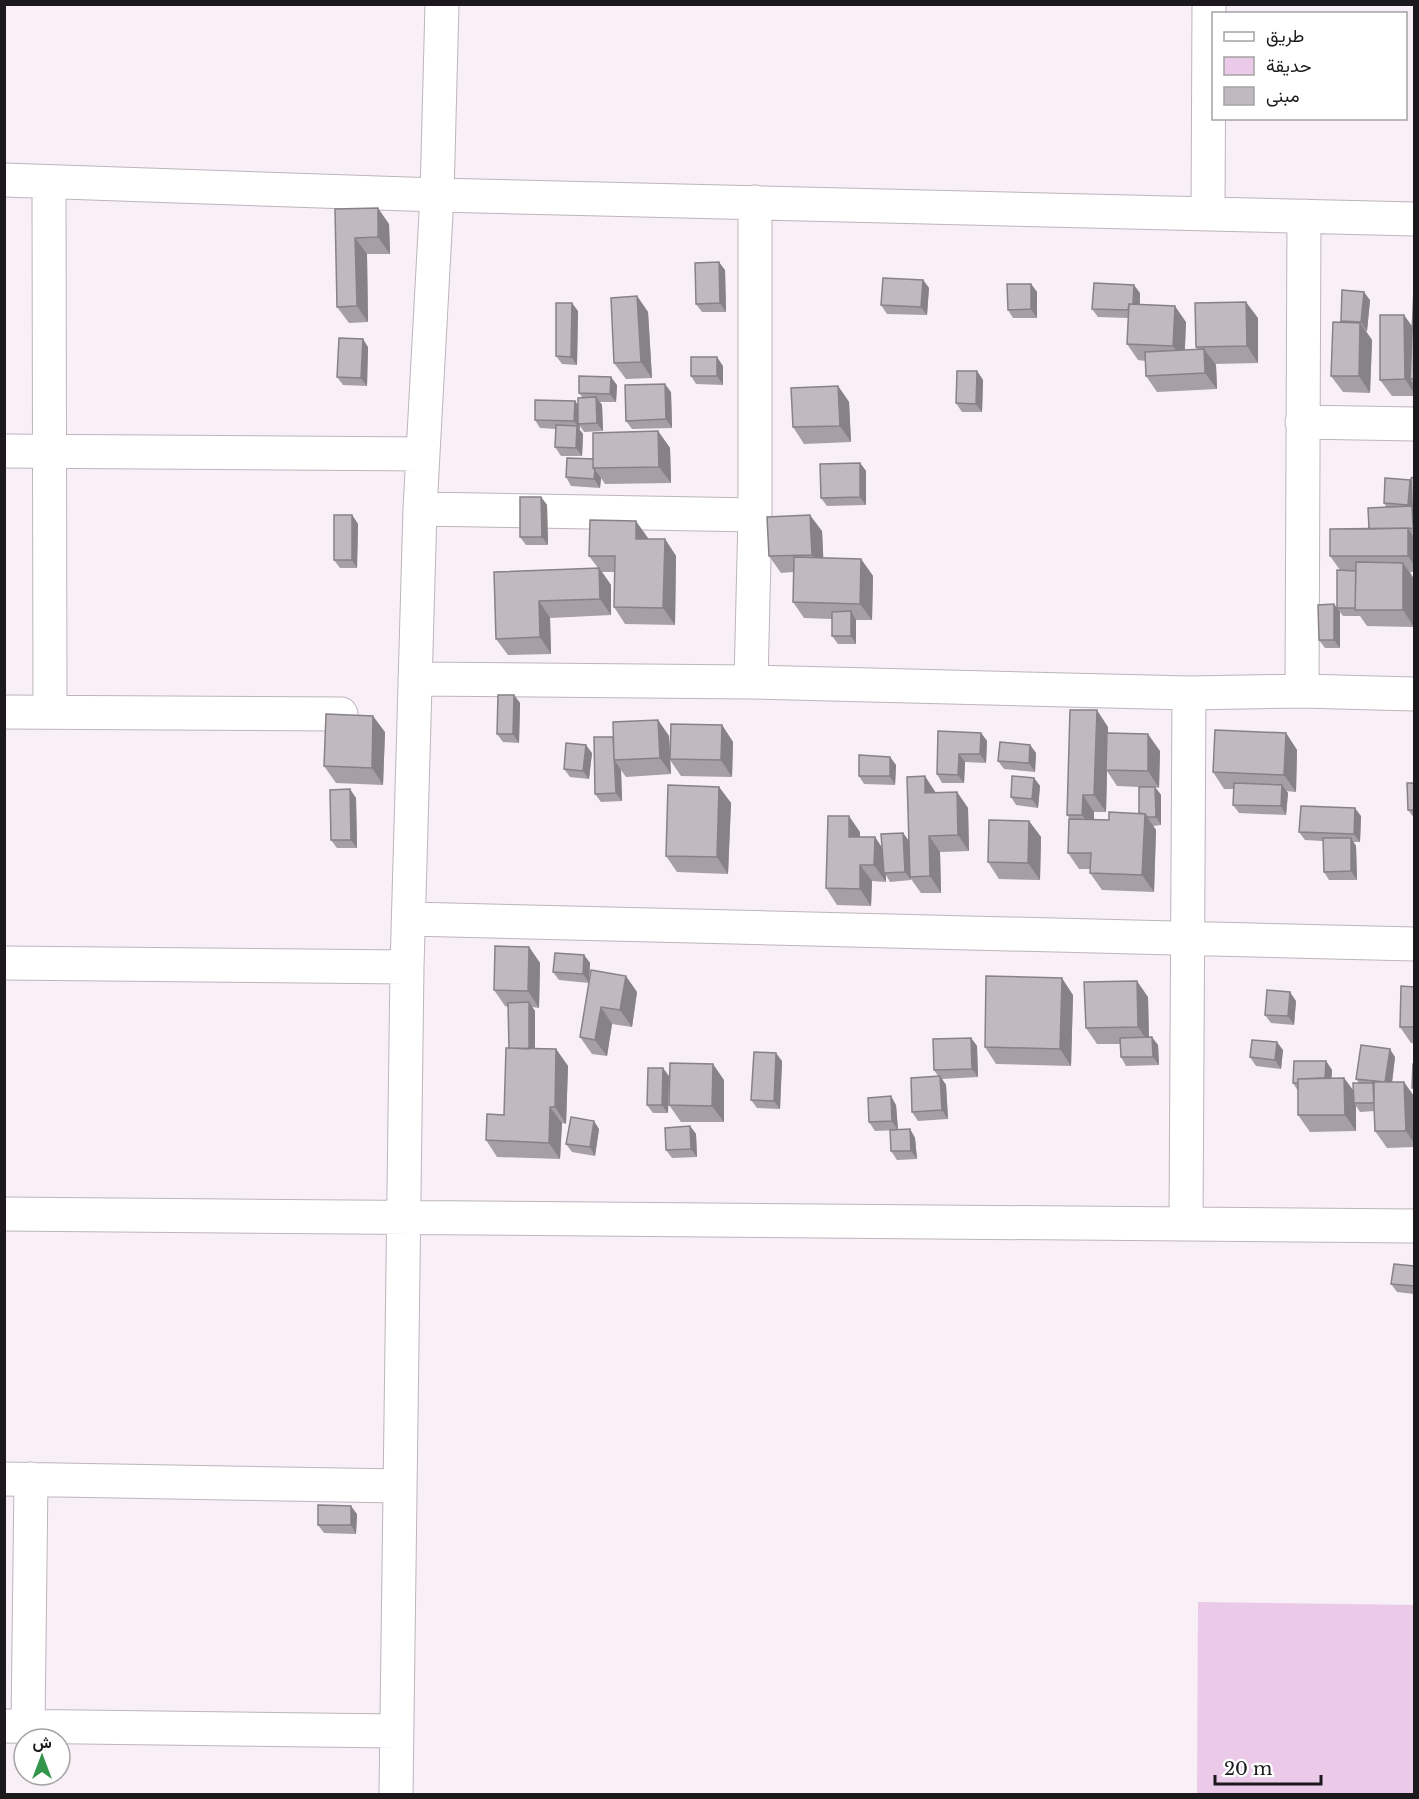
<svg xmlns="http://www.w3.org/2000/svg" width="1419" height="1799" font-family="'Libre Baskerville',Vazirmatn,serif">
<style>
.green{fill:#eacae8}
.lines{fill:none;stroke-linecap:round;stroke-linejoin:round}
.minor-casing{stroke:#bdb5bd;stroke-width:35}
.minor{stroke:#fff;stroke-width:33}
.wall{fill:#a69fa5;fill-rule:evenodd}
.shaded-wall{fill:#878286}
.building{fill:#c1b9c0;stroke:#878286;stroke-width:1.5}
</style>
<rect width="100%" height="100%" fill="#f8eff7"/>
<path class="green" d="M 1198,1602 L 1414,1605 L 1414,1794 L 1197,1794 Z"/>
<g class="lines">
<defs>
<path id="minor" d="M 4,180 L 437,195 L 1414,219
M 49,182 L 50,712
M 1208,214 L 1209,4
M 1302,422 L 1414,424
M 4,451 L 423,454
M 420,509 L 755,515
M 415,679 L 751,682 L 1189,693 L 1302,691 L 1414,694
M 751,682 L 755,515 L 755,202
M 1302,691 L 1304,216
M 4,712 L 341,714
M 410,919 L 1414,944
M 4,963 L 407,967
M 4,1214 L 1414,1226
M 1186,1224 L 1189,693
M 4,1479 L 399,1486
M 4,1726 L 396,1731
M 28,1727 L 31,1479
M 396,1794 L 407,967 L 420,509 L 437,195 L 442,4"/>
</defs>
<use href="#minor" class="minor-casing"/>
<use href="#minor" class="minor"/>
</g>
<path class="wall" d="M 335,209 L 389,224 L 390,254 L 367,254 L 368,322 L 349,323 L 337,307 Z
M 725,270 L 726,312 L 702,312 L 696,304 Z
M 923,280 L 929,288 L 927,315 L 887,314 L 881,305 Z
M 1031,284 L 1037,292 L 1037,318 L 1013,318 L 1008,310 Z
M 1414,289 L 1414,396 L 1392,396 L 1380,380 L 1404,315 L 1413,327 Z
M 1140,293 L 1140,304 L 1186,322 L 1185,350 L 1197,349 L 1196,347 L 1258,318 L 1258,363 L 1215,364 L 1216,365 L 1217,389 L 1157,392 L 1146,376 L 1145,361 L 1138,360 L 1127,344 L 1128,318 L 1098,317 L 1092,309 Z
M 637,296 L 648,312 L 652,378 L 626,379 L 614,363 Z
M 1370,300 L 1367,331 L 1366,331 L 1372,340 L 1370,393 L 1343,392 L 1331,376 L 1342,322 L 1341,321 Z
M 578,311 L 577,365 L 562,364 L 556,356 Z
M 368,347 L 367,386 L 343,385 L 337,377 Z
M 723,366 L 723,385 L 696,384 L 691,376 Z
M 977,371 L 983,380 L 982,412 L 962,412 L 956,403 Z
M 617,385 L 616,402 L 600,402 L 602,405 L 603,431 L 584,432 L 580,426 L 580,429 L 579,429 L 583,434 L 582,456 L 561,456 L 555,447 L 556,429 L 540,428 L 535,420 L 575,401 L 578,405 L 582,397 L 579,393 Z
M 838,386 L 849,402 L 851,442 L 804,444 L 793,427 Z
M 671,392 L 672,428 L 632,429 L 626,421 Z
M 658,431 L 670,448 L 671,483 L 605,484 L 601,478 L 600,488 L 571,486 L 566,477 L 593,459 Z
M 860,463 L 866,471 L 866,505 L 827,506 L 821,498 Z
M 1414,477 L 1414,572 L 1410,572 L 1414,579 L 1414,627 L 1367,626 L 1360,616 L 1343,616 L 1340,612 L 1340,648 L 1325,648 L 1319,640 L 1334,604 L 1337,608 L 1340,570 L 1330,556 L 1369,529 L 1386,507 L 1384,503 L 1410,480 L 1411,482 Z
M 541,497 L 547,505 L 548,545 L 526,545 L 520,537 Z
M 352,515 L 358,524 L 357,568 L 340,568 L 334,560 Z
M 822,531 L 823,558 L 861,559 L 873,576 L 872,620 L 856,620 L 856,644 L 838,644 L 832,636 L 832,619 L 804,618 L 793,602 L 793,572 L 781,573 L 769,556 Z
M 648,538 L 648,539 L 665,539 L 676,556 L 675,625 L 625,624 L 614,607 L 615,572 L 602,572 L 611,585 L 611,615 L 550,618 L 551,654 L 508,655 L 496,639 L 494,572 L 598,568 L 589,556 Z
M 514,695 L 520,703 L 519,743 L 503,742 L 497,734 Z
M 658,720 L 669,736 L 670,752 L 722,725 L 733,742 L 732,777 L 681,776 L 670,760 L 671,774 L 626,777 L 621,770 L 622,801 L 601,802 L 595,794 L 613,737 Z
M 1108,727 L 1108,733 L 1160,751 L 1159,788 L 1155,787 L 1161,795 L 1161,825 L 1153,826 L 1156,830 L 1154,892 L 1102,890 L 1090,873 L 1090,869 L 1079,869 L 1068,853 L 1070,819 L 1067,815 ZM 1107,771 L 1117,786 L 1139,787 L 1139,813 L 1109,820 L 1094,820 L 1094,812 L 1106,812 Z
M 385,732 L 383,785 L 336,783 L 324,766 Z
M 981,733 L 987,741 L 986,763 L 965,762 L 964,783 L 942,783 L 937,774 Z
M 1286,733 L 1297,750 L 1296,792 L 1286,791 L 1288,793 L 1286,815 L 1239,813 L 1233,805 L 1234,789 L 1224,789 L 1213,772 Z
M 1030,745 L 1036,753 L 1035,772 L 1004,769 L 998,761 Z
M 592,753 L 589,779 L 570,777 L 564,769 Z
M 890,757 L 896,765 L 895,785 L 864,784 L 859,776 Z
M 1034,778 L 1040,786 L 1038,808 L 1016,805 L 1011,797 Z
M 1414,783 L 1414,818 L 1408,810 Z
M 719,787 L 731,803 L 728,874 L 677,872 L 666,856 Z
M 957,792 L 968,808 L 969,851 L 940,852 L 941,893 L 921,893 L 911,879 L 911,880 L 890,882 L 886,875 L 886,882 L 872,881 L 871,906 L 837,905 L 826,888 L 860,832 L 860,837 L 875,837 L 883,849 L 903,833 L 909,841 L 936,793 Z
M 356,798 L 357,848 L 337,848 L 331,840 Z
M 1361,816 L 1360,842 L 1353,842 L 1356,846 L 1357,880 L 1329,880 L 1324,872 L 1323,841 L 1305,840 L 1299,832 Z
M 1029,821 L 1041,837 L 1040,880 L 999,879 L 988,862 Z
M 529,947 L 540,963 L 539,1008 L 532,1007 L 535,1011 L 535,1049 L 556,1049 L 568,1066 L 566,1124 L 562,1123 L 560,1159 L 497,1157 L 486,1140 L 504,1115 L 509,1048 L 508,1007 L 505,1006 L 494,990 Z
M 584,955 L 590,963 L 589,983 L 559,980 L 553,972 Z
M 591,970 L 637,992 L 632,1027 L 612,1024 L 607,1056 L 592,1054 L 580,1037 Z
M 1414,987 L 1414,1043 L 1411,1043 L 1400,1027 Z
M 1073,995 L 1071,1066 L 996,1064 L 985,1047 Z
M 1148,997 L 1149,1037 L 1158,1045 L 1159,1065 L 1126,1066 L 1121,1057 L 1120,1044 L 1097,1044 L 1086,1028 Z
M 1296,1001 L 1294,1025 L 1271,1023 L 1265,1015 Z
M 971,1038 L 977,1046 L 978,1077 L 942,1079 L 946,1085 L 948,1119 L 918,1121 L 912,1112 L 938,1076 L 934,1070 Z
M 1283,1050 L 1281,1069 L 1256,1066 L 1250,1057 Z
M 1395,1057 L 1392,1082 L 1414,1096 L 1414,1147 L 1387,1148 L 1375,1131 L 1375,1111 L 1360,1112 L 1356,1106 L 1356,1131 L 1310,1132 L 1298,1115 L 1298,1091 L 1293,1083 L 1326,1061 L 1332,1070 L 1331,1078 L 1344,1078 L 1354,1091 L 1359,1083 L 1356,1079 Z
M 782,1061 L 780,1109 L 757,1108 L 751,1100 Z
M 669,1076 L 668,1113 L 653,1113 L 647,1105 Z
M 724,1080 L 724,1122 L 681,1122 L 669,1105 Z
M 896,1105 L 898,1130 L 875,1131 L 869,1122 Z
M 690,1126 L 696,1134 L 697,1157 L 672,1158 L 666,1150 Z
M 599,1129 L 595,1156 L 572,1152 L 566,1144 Z
M 910,1129 L 915,1138 L 917,1159 L 897,1160 L 891,1151 Z
M 1414,1266 L 1414,1294 L 1397,1292 L 1391,1284 Z
M 357,1514 L 356,1534 L 324,1533 L 318,1525 Z"/>
<path class="shaded-wall" d="M 378,208 L 389,224 L 390,254 L 378,237 Z
M 355,238 L 367,254 L 368,322 L 357,306 Z
M 719,262 L 725,270 L 726,312 L 720,303 Z
M 923,280 L 929,288 L 927,315 L 921,307 Z
M 1031,284 L 1037,292 L 1037,318 L 1031,309 Z
M 1134,285 L 1140,293 L 1139,318 L 1133,310 Z
M 1364,292 L 1370,300 L 1367,331 L 1361,322 Z
M 637,296 L 648,312 L 652,378 L 641,362 Z
M 1246,302 L 1258,318 L 1258,363 L 1247,346 Z
M 572,303 L 578,311 L 577,365 L 571,357 Z
M 1175,306 L 1186,322 L 1184,362 L 1173,346 Z
M 1404,315 L 1414,330 L 1410,379 L 1414,385 L 1414,393 L 1405,379 Z
M 1360,323 L 1372,340 L 1370,393 L 1359,376 Z
M 363,339 L 368,347 L 367,386 L 361,378 Z
M 1204,349 L 1216,365 L 1217,389 L 1205,373 Z
M 717,357 L 723,366 L 723,385 L 717,376 Z
M 977,371 L 983,380 L 982,412 L 976,404 Z
M 611,377 L 617,385 L 616,402 L 610,394 Z
M 665,384 L 671,392 L 672,428 L 666,419 Z
M 838,386 L 849,402 L 851,442 L 840,426 Z
M 596,397 L 602,405 L 603,431 L 597,423 Z
M 575,401 L 581,409 L 578,424 L 580,426 L 580,429 L 574,421 Z
M 577,426 L 583,434 L 582,456 L 576,448 Z
M 658,431 L 670,448 L 671,483 L 659,467 Z
M 860,463 L 866,471 L 866,505 L 860,497 Z
M 595,470 L 601,478 L 600,488 L 594,479 Z
M 1410,480 L 1414,487 L 1414,513 L 1408,505 Z
M 541,497 L 547,505 L 548,545 L 542,537 Z
M 352,515 L 358,524 L 357,568 L 352,560 Z
M 810,515 L 822,531 L 824,571 L 812,555 Z
M 636,521 L 648,538 L 647,555 L 636,539 Z
M 1408,528 L 1414,538 L 1414,565 L 1408,556 Z
M 665,539 L 676,556 L 675,625 L 663,608 Z
M 861,559 L 873,576 L 872,620 L 860,604 Z
M 1403,563 L 1414,579 L 1414,627 L 1403,610 Z
M 599,568 L 611,585 L 611,615 L 600,599 Z
M 539,601 L 550,618 L 551,654 L 540,637 Z
M 1334,604 L 1340,612 L 1340,648 L 1334,640 Z
M 851,611 L 856,620 L 856,644 L 851,636 Z
M 514,695 L 520,703 L 519,743 L 513,734 Z
M 1097,710 L 1108,727 L 1107,770 L 1106,770 L 1107,771 L 1106,812 L 1094,795 Z
M 373,716 L 385,732 L 383,785 L 372,768 Z
M 658,720 L 669,736 L 671,774 L 660,758 Z
M 722,725 L 733,742 L 732,777 L 721,760 Z
M 981,733 L 987,741 L 986,763 L 980,754 Z
M 1286,733 L 1297,750 L 1296,792 L 1284,775 Z
M 1148,734 L 1160,751 L 1159,788 L 1148,771 Z
M 586,745 L 592,753 L 589,779 L 583,771 Z
M 1030,745 L 1036,753 L 1035,772 L 1029,763 Z
M 959,754 L 965,762 L 964,783 L 958,775 Z
M 890,757 L 896,765 L 895,785 L 890,776 Z
M 615,761 L 621,770 L 622,801 L 616,793 Z
M 925,776 L 936,793 L 925,793 Z
M 1034,778 L 1040,786 L 1038,808 L 1032,799 Z
M 1282,785 L 1288,793 L 1286,815 L 1281,806 Z
M 719,787 L 731,803 L 728,874 L 717,857 Z
M 1155,787 L 1161,795 L 1161,825 L 1156,817 Z
M 350,789 L 356,798 L 357,848 L 351,840 Z
M 957,792 L 968,808 L 969,851 L 958,835 Z
M 1083,795 L 1094,812 L 1094,831 L 1082,815 Z
M 1355,808 L 1361,816 L 1360,842 L 1354,834 Z
M 1145,814 L 1156,830 L 1154,892 L 1142,875 Z
M 849,816 L 860,832 L 860,853 L 849,837 Z
M 1029,821 L 1041,837 L 1040,880 L 1028,863 Z
M 903,833 L 909,841 L 910,877 L 911,880 L 905,872 Z
M 929,836 L 940,852 L 941,893 L 930,876 Z
M 875,837 L 886,854 L 884,873 L 886,875 L 886,882 L 874,865 Z
M 1351,838 L 1356,846 L 1357,880 L 1351,871 Z
M 860,865 L 872,881 L 871,906 L 860,889 Z
M 529,947 L 540,963 L 539,1008 L 528,991 Z
M 584,955 L 590,963 L 589,983 L 583,974 Z
M 626,976 L 637,992 L 632,1027 L 620,1010 Z
M 1062,978 L 1073,995 L 1071,1066 L 1060,1049 Z
M 1137,981 L 1148,997 L 1149,1043 L 1138,1027 Z
M 1290,992 L 1296,1001 L 1294,1025 L 1288,1016 Z
M 529,1002 L 535,1011 L 535,1057 L 529,1049 Z
M 601,1007 L 612,1024 L 607,1056 L 595,1040 Z
M 1152,1037 L 1158,1045 L 1159,1065 L 1153,1057 Z
M 971,1038 L 977,1046 L 978,1077 L 972,1069 Z
M 1277,1042 L 1283,1050 L 1281,1069 L 1275,1060 Z
M 556,1049 L 568,1066 L 566,1124 L 555,1107 Z
M 1390,1049 L 1395,1057 L 1391,1091 L 1385,1083 Z
M 776,1053 L 782,1061 L 780,1109 L 774,1101 Z
M 1326,1061 L 1332,1070 L 1331,1093 L 1325,1084 Z
M 713,1064 L 724,1080 L 724,1122 L 712,1106 Z
M 663,1068 L 669,1076 L 668,1113 L 662,1105 Z
M 940,1076 L 946,1085 L 948,1119 L 942,1110 Z
M 1344,1078 L 1356,1095 L 1354,1103 L 1356,1106 L 1356,1131 L 1345,1115 Z
M 1404,1082 L 1414,1096 L 1414,1143 L 1406,1131 Z
M 891,1096 L 896,1105 L 898,1130 L 892,1121 Z
M 550,1107 L 562,1123 L 560,1159 L 549,1143 Z
M 594,1121 L 599,1129 L 595,1156 L 590,1147 Z
M 690,1126 L 696,1134 L 697,1157 L 691,1149 Z
M 910,1129 L 915,1138 L 917,1159 L 911,1151 Z
M 351,1506 L 357,1514 L 356,1534 L 351,1525 Z"/>
<path class="building" d="M 378,208 L 378,237 L 355,238 L 357,306 L 337,307 L 335,209 Z
M 719,262 L 720,303 L 696,304 L 695,263 Z
M 883,278 L 923,280 L 921,307 L 881,305 Z
M 1094,283 L 1134,285 L 1133,304 L 1129,304 L 1128,310 L 1092,309 Z
M 1007,284 L 1031,284 L 1031,309 L 1008,310 Z
M 1414,289 L 1414,379 L 1410,379 Z
M 1342,290 L 1364,292 L 1361,322 L 1341,321 Z
M 637,296 L 641,362 L 614,363 L 611,298 Z
M 1246,302 L 1247,346 L 1196,347 L 1195,303 Z
M 556,303 L 572,303 L 571,357 L 556,356 Z
M 1129,304 L 1175,306 L 1173,346 L 1127,344 Z
M 1380,315 L 1404,315 L 1405,379 L 1380,380 Z
M 1333,322 L 1360,323 L 1359,376 L 1331,376 Z
M 339,338 L 363,339 L 361,378 L 337,377 Z
M 1204,349 L 1205,373 L 1146,376 L 1145,352 Z
M 691,357 L 717,357 L 717,376 L 691,376 Z
M 957,371 L 977,371 L 976,404 L 956,403 Z
M 579,376 L 611,377 L 610,394 L 579,393 Z
M 665,384 L 666,419 L 626,421 L 625,385 Z
M 838,386 L 840,426 L 793,427 L 791,388 Z
M 596,397 L 597,423 L 578,424 L 578,398 Z
M 535,400 L 575,401 L 574,421 L 535,420 Z
M 556,425 L 577,426 L 576,448 L 555,447 Z
M 658,431 L 659,467 L 593,468 L 593,433 Z
M 567,458 L 593,459 L 593,468 L 595,470 L 594,479 L 566,477 Z
M 860,463 L 860,497 L 821,498 L 820,464 Z
M 1414,477 L 1414,525 L 1413,525 L 1411,478 Z
M 1385,478 L 1410,480 L 1408,505 L 1384,503 Z
M 520,497 L 541,497 L 542,537 L 520,537 Z
M 1412,506 L 1413,525 L 1414,528 L 1369,529 L 1368,508 Z
M 334,515 L 352,515 L 352,560 L 334,560 Z
M 810,515 L 812,555 L 769,556 L 767,517 Z
M 590,520 L 636,521 L 636,539 L 665,539 L 663,608 L 614,607 L 615,556 L 589,556 Z
M 1408,528 L 1408,556 L 1330,556 L 1330,529 Z
M 794,557 L 861,559 L 860,604 L 793,602 Z
M 1356,562 L 1403,563 L 1403,610 L 1355,610 Z
M 599,568 L 600,599 L 539,601 L 540,637 L 496,639 L 494,572 Z
M 1337,570 L 1356,571 L 1355,608 L 1337,608 Z
M 1334,604 L 1334,640 L 1319,640 L 1318,605 Z
M 851,611 L 851,636 L 832,636 L 832,612 Z
M 498,695 L 514,695 L 513,734 L 497,734 Z
M 1070,710 L 1097,710 L 1094,795 L 1083,795 L 1082,815 L 1067,815 Z
M 326,714 L 373,716 L 372,768 L 324,766 Z
M 658,720 L 660,758 L 614,760 L 613,722 Z
M 671,724 L 722,725 L 721,760 L 670,759 Z
M 1215,730 L 1286,733 L 1284,775 L 1213,772 Z
M 938,731 L 981,733 L 980,754 L 959,754 L 958,775 L 937,774 Z
M 1107,733 L 1148,734 L 1148,771 L 1106,770 Z
M 594,737 L 613,737 L 616,793 L 595,794 Z
M 1000,742 L 1030,745 L 1029,763 L 998,761 Z
M 566,743 L 586,745 L 583,771 L 564,769 Z
M 859,755 L 890,757 L 890,776 L 859,776 Z
M 925,776 L 925,793 L 957,792 L 958,835 L 929,836 L 930,876 L 910,877 L 907,777 Z
M 1012,776 L 1034,778 L 1032,799 L 1011,797 Z
M 1234,783 L 1282,785 L 1281,806 L 1233,805 Z
M 1407,783 L 1414,783 L 1414,810 L 1408,810 Z
M 668,785 L 719,787 L 717,857 L 666,856 Z
M 1139,787 L 1155,787 L 1156,817 L 1147,817 L 1145,814 L 1139,813 Z
M 350,789 L 351,840 L 331,840 L 330,790 Z
M 1301,806 L 1355,808 L 1354,834 L 1299,832 Z
M 1109,812 L 1145,814 L 1142,875 L 1090,873 L 1091,853 L 1068,853 L 1069,819 L 1109,820 Z
M 828,816 L 849,816 L 849,837 L 875,837 L 874,865 L 860,865 L 860,889 L 826,888 Z
M 989,820 L 1029,821 L 1028,863 L 988,862 Z
M 903,833 L 905,872 L 884,873 L 881,834 Z
M 1323,838 L 1351,838 L 1351,871 L 1324,872 Z
M 495,946 L 529,947 L 528,991 L 494,990 Z
M 555,953 L 584,955 L 583,974 L 553,972 Z
M 591,970 L 626,976 L 620,1010 L 601,1007 L 595,1040 L 580,1037 Z
M 986,976 L 1062,978 L 1060,1049 L 985,1047 Z
M 1137,981 L 1138,1027 L 1086,1028 L 1084,982 Z
M 1401,986 L 1414,987 L 1414,1027 L 1400,1027 Z
M 1267,990 L 1290,992 L 1288,1016 L 1265,1015 Z
M 529,1002 L 529,1049 L 509,1048 L 508,1003 Z
M 1152,1037 L 1153,1057 L 1121,1057 L 1120,1038 Z
M 971,1038 L 972,1069 L 934,1070 L 933,1039 Z
M 1252,1040 L 1277,1042 L 1275,1060 L 1250,1057 Z
M 1361,1045 L 1390,1049 L 1385,1082 L 1356,1079 Z
M 506,1048 L 556,1049 L 555,1107 L 550,1107 L 549,1143 L 486,1140 L 487,1114 L 504,1115 Z
M 754,1052 L 776,1053 L 774,1101 L 751,1100 Z
M 1294,1061 L 1326,1061 L 1325,1078 L 1298,1079 L 1298,1083 L 1293,1083 Z
M 670,1063 L 713,1064 L 712,1106 L 669,1105 Z
M 1413,1064 L 1414,1064 L 1414,1088 L 1412,1088 Z
M 648,1068 L 663,1068 L 662,1105 L 647,1105 Z
M 940,1076 L 942,1110 L 912,1112 L 911,1078 Z
M 1344,1078 L 1345,1115 L 1298,1115 L 1298,1079 Z
M 1373,1082 L 1404,1082 L 1406,1131 L 1375,1131 Z
M 1353,1083 L 1374,1083 L 1374,1103 L 1354,1103 Z
M 891,1096 L 892,1121 L 869,1122 L 868,1098 Z
M 571,1117 L 594,1121 L 590,1147 L 566,1144 Z
M 690,1126 L 691,1149 L 666,1150 L 665,1128 Z
M 910,1129 L 911,1151 L 891,1151 L 890,1130 Z
M 1394,1264 L 1414,1266 L 1414,1286 L 1391,1284 Z
M 318,1505 L 351,1506 L 351,1525 L 318,1525 Z"/>
<rect width="1419" height="1799" fill="none" stroke="#1c191c" stroke-width="12"/>
<rect x="1212" y="12" width="195" height="108" fill="#ffffff" stroke="#a4a3a4" stroke-width="1.5"/>
<rect x="1224" y="32" width="30" height="9" fill="#ffffff" stroke="#a4a3a4" stroke-width="1.5"/>
<text x="1266" y="42" font-size="18" fill="#1c191c">طريق</text>
<rect x="1224" y="57" width="30" height="18" fill="#eacae8" stroke="#a4a3a4" stroke-width="1.5"/>
<text x="1266" y="72" font-size="18" fill="#1c191c">حديقة</text>
<rect x="1224" y="87" width="30" height="18" fill="#c1b9c0" stroke="#a4a3a4" stroke-width="1.5"/>
<text x="1266" y="102" font-size="18" fill="#1c191c">مبنى</text>
<g transform="translate(42 1757)"><circle r="28" fill="#ffffff" stroke="#a4a3a4" stroke-width="1.5"/>
<path d="M0-4.5L10 22L0 15L-10 22Z" fill="#33964b"/>
<text y="-9" font-size="16" font-weight="bold" text-anchor="middle" fill="#1c191c">ش</text>
</g>
<path d="M1215 1775v9h106v-9" fill="none" stroke="#1c191c" stroke-width="3"/>
<text x="1224" y="1775" font-size="18" fill="#1c191c" stroke="#ffffff" stroke-width="4.5" paint-order="stroke">20 m</text>
</svg>
